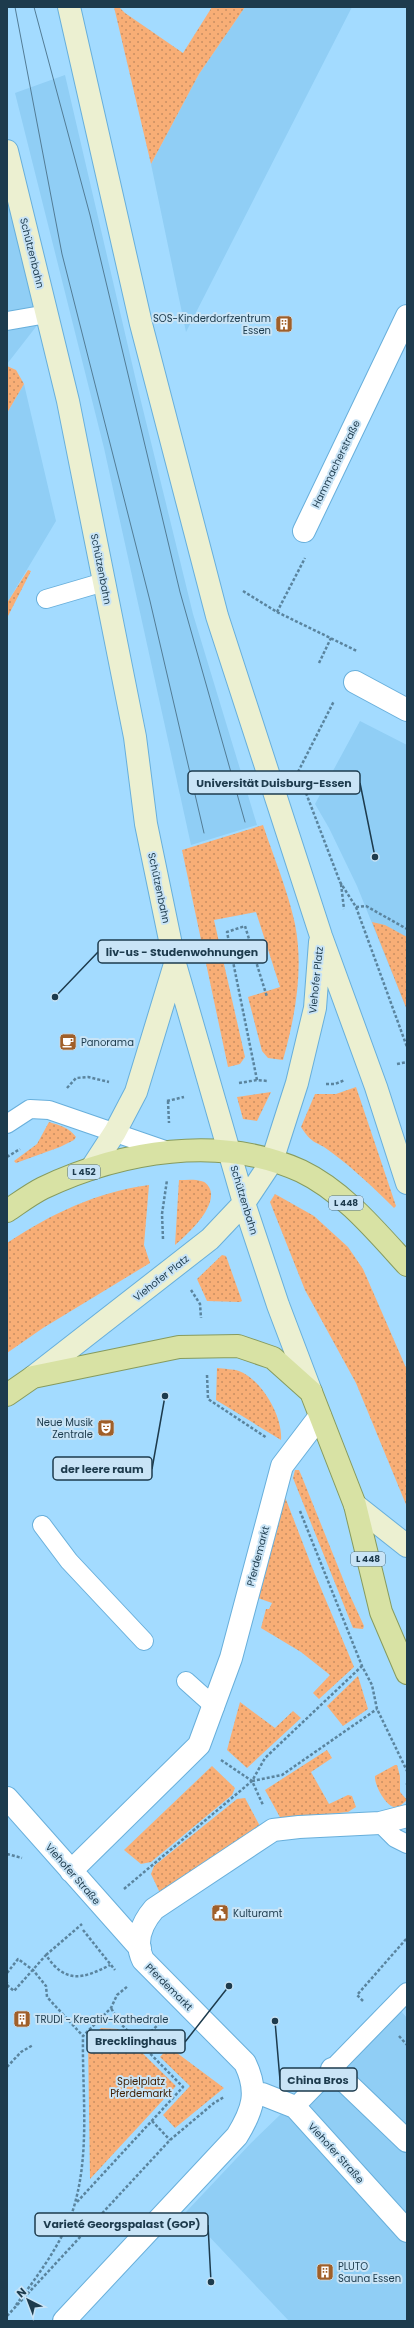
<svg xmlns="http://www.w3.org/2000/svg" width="414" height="2328" font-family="Poppins,sans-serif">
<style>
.built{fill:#90cef5}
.grass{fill:url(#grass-dots)}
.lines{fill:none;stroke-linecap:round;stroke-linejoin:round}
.lane-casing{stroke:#68afdb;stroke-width:20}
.street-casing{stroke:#68afdb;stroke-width:24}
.secondary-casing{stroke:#68afdb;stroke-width:24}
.primary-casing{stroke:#869b5e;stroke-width:24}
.path{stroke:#5a849e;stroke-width:2.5;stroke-dasharray:3 2;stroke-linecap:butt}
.lane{stroke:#fff;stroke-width:18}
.street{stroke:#fff;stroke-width:22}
.secondary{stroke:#ecf0d1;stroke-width:22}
.primary{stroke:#d8e2a4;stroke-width:22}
.tram{stroke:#537c95;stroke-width:1}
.labels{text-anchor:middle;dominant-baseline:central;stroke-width:4;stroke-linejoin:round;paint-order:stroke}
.shield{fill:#c9e4f6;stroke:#516e80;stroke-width:1}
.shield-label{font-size:9px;font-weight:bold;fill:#1d3b4d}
.street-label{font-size:10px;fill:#1d3b4d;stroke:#c9e4f6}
.poi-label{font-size:10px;fill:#1d3b4d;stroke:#c9e4f6;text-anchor:start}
.park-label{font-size:10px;fill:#412207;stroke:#c9e4f6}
.leader{fill:none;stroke:#1d3b4d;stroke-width:1.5}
.callout-dot{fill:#1d3b4d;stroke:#c9e4f6;stroke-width:1.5}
.callout{fill:#c9e4f6;stroke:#1d3b4d;stroke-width:1.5}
.callout-label{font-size:11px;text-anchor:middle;font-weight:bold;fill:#1d3b4d}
</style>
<defs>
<pattern id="grass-dots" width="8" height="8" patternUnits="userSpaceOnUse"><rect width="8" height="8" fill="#f8ae76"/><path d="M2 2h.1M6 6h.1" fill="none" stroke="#c88f63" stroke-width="1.8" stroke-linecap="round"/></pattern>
</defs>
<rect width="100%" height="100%" fill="#a3dbff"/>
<path class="built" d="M 245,7 L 352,7 L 186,332 L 151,164 L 199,74 Z
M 65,75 L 137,385 L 193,614 L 257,825 L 191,845 L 104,448 L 15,93 Z
M 7,172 L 42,319 L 7,364 Z
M 24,384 L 56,521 L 7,603 L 7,413 Z
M 360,721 L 407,745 L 407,1010 L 357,886 L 329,828 L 315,804 Z
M 395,2004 L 407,2018 L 407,2321 L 289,2321 L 186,2212 L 251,2143 Z"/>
<path class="grass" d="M 114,7 L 119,7 L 125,13 L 183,53 L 212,7 L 245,7 L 199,74 L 151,164 Z
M 7,366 L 16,370 L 24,384 L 7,413 Z
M 28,570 L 31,571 L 7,618 L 7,603 Z
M 263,825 C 274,858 288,891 295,924 C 304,970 295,1017 283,1060 L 268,1058 L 262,1051 L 248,997 L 280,987 L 256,912 L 214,920 L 245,1057 L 240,1064 L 228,1067 L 182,850 Z
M 372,922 L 385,925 L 407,937 L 407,1010 Z
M 356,1087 L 396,1206 L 394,1208 C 374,1188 354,1169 331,1152 C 316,1140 313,1146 301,1127 L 315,1094 L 336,1094 Z
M 271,1092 L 257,1121 L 243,1119 L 237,1097 Z
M 49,1122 C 59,1125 70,1128 76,1137 L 74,1140 L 60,1147 L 16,1163 L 14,1161 L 37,1144 Z
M 179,1180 C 186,1180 195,1179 201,1181 C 206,1182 208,1185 210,1189 C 217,1207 188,1234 175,1245 Z
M 149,1185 L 144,1245 L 150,1263 L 43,1328 L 7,1353 L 7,1243 C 51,1214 96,1192 149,1185 Z
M 275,1194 L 314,1216 L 348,1247 L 363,1269 L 407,1370 L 407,1507 L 356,1383 L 305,1290 L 270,1202 Z
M 222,1255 L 226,1256 L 242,1301 L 240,1302 L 207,1301 L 197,1279 Z
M 217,1368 C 224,1369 233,1369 239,1371 C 262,1380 283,1417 281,1440 L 216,1400 Z
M 295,1470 L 299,1470 L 302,1477 L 347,1589 L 364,1626 L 363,1629 L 353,1628 L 293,1478 Z
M 285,1497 L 314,1572 L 354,1667 L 319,1699 L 313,1693 L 330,1675 L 301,1652 L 261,1628 L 266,1609 L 269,1609 L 272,1603 L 258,1598 Z
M 358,1676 L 368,1709 L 343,1726 L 327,1706 Z
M 240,1702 L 275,1728 L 293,1711 L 301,1718 L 247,1768 L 227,1750 Z
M 327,1750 L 332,1758 L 311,1772 L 329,1804 L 348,1795 L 352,1796 L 356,1807 L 348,1812 L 281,1819 L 265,1790 Z
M 395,1765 L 397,1765 L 400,1776 L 400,1792 L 407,1800 L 400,1806 L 394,1807 C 385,1805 374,1784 375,1776 Z
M 212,1766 L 235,1788 L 232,1795 L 151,1862 L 141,1864 L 124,1850 Z
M 245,1798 L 261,1828 L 161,1895 L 151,1874 L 154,1866 L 237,1799 Z
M 101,2028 L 118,2029 L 176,2086 L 90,2179 L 88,2039 Z
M 169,2047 L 224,2088 L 175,2128 L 163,2115 L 190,2086 L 160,2057 Z"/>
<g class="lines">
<defs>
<path id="lane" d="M 7,321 L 47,314
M 46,599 L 104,582
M 7,1124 L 30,1109 L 49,1110 L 168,1151
M 42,1525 L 69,1561 L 144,1641
M 186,1681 L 215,1707
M 380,1823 L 395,1838 L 407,1844
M 295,2107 L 407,1992"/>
<path id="street" d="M 304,531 L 407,316
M 355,682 L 407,710
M 7,1798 L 140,1948
M 71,1871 L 199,1745 L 231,1658 L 282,1466 L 320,1416
M 332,2069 L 407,2141
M 254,2094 L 262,2094 L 295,2107 L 407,2231
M 64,2321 L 237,2136 C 253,2110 259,2092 245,2063 L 143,1960 C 134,1942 142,1923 154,1909 L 273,1830 L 299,1827 L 380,1823 L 407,1816"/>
<path id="secondary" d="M 69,7 L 141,324 L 217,616 L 321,936 L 376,1087 L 407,1183
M 7,151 L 68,401 L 135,737 L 146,824 L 175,964 L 244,1203 L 278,1305 L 311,1392
M 91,1169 L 115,1132 L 136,1092 L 175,964
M 33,1377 L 210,1239 L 244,1203 L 272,1161 L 297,1083 L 315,1008 L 320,942
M 355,1505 L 407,1546"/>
<path id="primary" d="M 7,1211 C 19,1203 31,1194 43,1188 C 121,1151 220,1134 301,1171 C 343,1191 376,1231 407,1265
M 7,1395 L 33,1377 L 179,1347 L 238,1346 L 273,1358 L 311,1392 L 355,1505 L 381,1612 L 407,1673"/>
</defs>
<use href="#lane" class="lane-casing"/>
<use href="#street" class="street-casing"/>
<use href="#secondary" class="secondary-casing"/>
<use href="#primary" class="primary-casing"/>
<path class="path" d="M 243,591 L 277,612 L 357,651
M 277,612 L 305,558
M 319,663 L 331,638
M 298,772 L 334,701
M 306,793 L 340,882 L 356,907 L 407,1047
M 341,884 L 344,909
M 356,907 L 366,906 L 407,929
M 397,1064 L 407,1062
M 257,1080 L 227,932 L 245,926 L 267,997
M 239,1083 L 257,1080 L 268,1081
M 326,1084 L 335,1084 L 345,1080
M 67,1088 L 76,1078 L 88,1077 L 109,1082
M 167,1101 L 184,1097
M 168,1101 L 169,1123
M 7,1157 L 20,1149
M 163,1239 L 162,1214 L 167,1180
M 191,1290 L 200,1304 L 201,1318
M 207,1375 L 208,1399 L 267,1438
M 300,1511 L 362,1666 L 372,1685 L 377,1709 L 407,1771
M 221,1760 L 252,1781 L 263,1805
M 252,1781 L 282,1775 L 377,1709
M 407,1783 L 407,1785
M 7,1854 L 22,1858
M 124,1889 L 252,1781 L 265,1758 L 362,1666
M 83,1930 L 115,1970
M 46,1955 L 82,1924
M 7,1973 L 18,1959 L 33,1970 L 46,1986 L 47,1997 L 83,2036
M 7,1982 L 7,1983
M 7,1985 L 14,1991 L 46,1955 C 65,1984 83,1979 110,1965
M 363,2001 L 357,1995 L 407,1938
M 399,2036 L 407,2045
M 140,2042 L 163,2020
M 7,2067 L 21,2052 L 33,2045
M 152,2121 L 170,2140
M 77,2202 L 183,2087 L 119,2022 L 111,2008
M 16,2305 C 38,2275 65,2240 75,2203 C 90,2149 82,2091 83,2036 L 111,2008 L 117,1995 L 128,1986
M 7,2316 L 170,2140 L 214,2103 L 224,2097"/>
<use href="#lane" class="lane"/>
<use href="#street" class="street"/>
<use href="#secondary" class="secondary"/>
<use href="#primary" class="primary"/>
<path class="tram" d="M 15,7 L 62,254 L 150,601 L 204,833
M 34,7 L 90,215 L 180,592 L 245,822"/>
</g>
<defs>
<symbol id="building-square" viewBox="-11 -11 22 22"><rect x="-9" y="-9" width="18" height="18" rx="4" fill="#a05f29" stroke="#c9e4f6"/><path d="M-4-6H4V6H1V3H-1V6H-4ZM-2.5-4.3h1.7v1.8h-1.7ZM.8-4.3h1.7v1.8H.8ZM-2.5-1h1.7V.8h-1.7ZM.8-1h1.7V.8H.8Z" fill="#fff"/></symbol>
<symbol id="cafe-square" viewBox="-11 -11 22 22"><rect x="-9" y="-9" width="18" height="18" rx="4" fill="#a05f29" stroke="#c9e4f6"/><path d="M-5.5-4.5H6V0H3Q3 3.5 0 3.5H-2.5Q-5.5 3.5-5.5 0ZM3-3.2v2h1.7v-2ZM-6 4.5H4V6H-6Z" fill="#fff"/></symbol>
<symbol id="theatre-square" viewBox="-11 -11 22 22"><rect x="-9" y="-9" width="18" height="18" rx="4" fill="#a05f29" stroke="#c9e4f6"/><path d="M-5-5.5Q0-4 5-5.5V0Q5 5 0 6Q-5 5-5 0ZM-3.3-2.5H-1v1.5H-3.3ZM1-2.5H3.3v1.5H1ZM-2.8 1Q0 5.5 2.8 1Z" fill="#fff"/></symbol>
<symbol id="civic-square" viewBox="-11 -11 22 22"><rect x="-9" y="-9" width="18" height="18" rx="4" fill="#a05f29" stroke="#c9e4f6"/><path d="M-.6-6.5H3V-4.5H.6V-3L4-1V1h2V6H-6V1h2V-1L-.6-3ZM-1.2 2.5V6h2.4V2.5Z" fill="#fff"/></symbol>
</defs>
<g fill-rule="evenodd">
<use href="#building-square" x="274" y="314" width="20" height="20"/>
<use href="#cafe-square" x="58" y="1032" width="20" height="20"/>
<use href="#theatre-square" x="96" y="1418" width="20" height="20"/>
<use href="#civic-square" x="210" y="1903" width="20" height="20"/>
<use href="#building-square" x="12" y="2009" width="20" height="20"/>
<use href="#building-square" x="315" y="2262" width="20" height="20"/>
</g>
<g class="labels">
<g class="shield">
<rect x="68" y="1165" width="32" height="14" rx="3"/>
<rect x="329" y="1196" width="34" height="14" rx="3"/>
<rect x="351" y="1552" width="34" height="14" rx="3"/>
</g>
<g class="shield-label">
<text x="84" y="1172">L 452</text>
<text x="346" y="1203">L 448</text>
<text x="368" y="1559">L 448</text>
</g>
<g class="street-label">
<text transform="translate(32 253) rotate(76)">Schützenbahn</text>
<text transform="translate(336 464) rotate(-64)">Hammacherstraße</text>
<text transform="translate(101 569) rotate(79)">Schützenbahn</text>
<text transform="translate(159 888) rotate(78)">Schützenbahn</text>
<text transform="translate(316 980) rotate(-84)">Viehofer Platz</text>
<text transform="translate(244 1200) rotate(73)">Schützenbahn</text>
<text transform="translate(161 1278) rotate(-38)">Viehofer Platz</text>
<text transform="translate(258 1556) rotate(-75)">Pferdemarkt</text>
<text transform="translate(73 1874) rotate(49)">Viehofer Straße</text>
<text transform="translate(169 1987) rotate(45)">Pferdemarkt</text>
<text transform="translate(336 2153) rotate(48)">Viehofer Straße</text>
</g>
<g class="poi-label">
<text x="271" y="318" text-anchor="end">SOS-Kinderdorfzentrum<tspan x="271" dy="12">Essen</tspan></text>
<text x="81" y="1042">Panorama</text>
<text x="93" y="1422" text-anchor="end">Neue Musik<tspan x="93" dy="12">Zentrale</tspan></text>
<text x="233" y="1913">Kulturamt</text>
<text x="35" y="2019">TRUDI - Kreativ-Kathedrale</text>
<text x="338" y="2266">PLUTO<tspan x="338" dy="12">Sauna Essen</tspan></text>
</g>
<g class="park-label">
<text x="141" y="2081">Spielplatz<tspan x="141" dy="12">Pferdemarkt</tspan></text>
</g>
</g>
<path class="leader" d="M375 857L360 783M55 997L98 952M165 1396L152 1469M229 1986L185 2042M275 2021L280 2080M211 2282L208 2225"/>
<g class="callout-dot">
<circle cx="375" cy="857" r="4"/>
<circle cx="55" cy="997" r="4"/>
<circle cx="165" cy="1396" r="4"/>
<circle cx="229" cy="1986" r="4"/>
<circle cx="275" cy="2021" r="4"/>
<circle cx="211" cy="2282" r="4"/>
</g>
<g class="callout">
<rect x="188" y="771" width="172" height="23" rx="4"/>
<rect x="98" y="940" width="169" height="23" rx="4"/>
<rect x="53" y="1457" width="99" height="23" rx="4"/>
<rect x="87" y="2030" width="98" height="23" rx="4"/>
<rect x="280" y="2068" width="77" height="23" rx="4"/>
<rect x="35" y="2213" width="173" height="23" rx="4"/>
</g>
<g class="callout-label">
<text x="274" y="787">Universität Duisburg-Essen</text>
<text x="182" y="956">liv-us - Studenwohnungen</text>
<text x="102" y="1473">der leere raum</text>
<text x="136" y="2045">Brecklinghaus</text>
<text x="318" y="2084">China Bros</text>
<text x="122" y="2228">Varieté Georgspalast (GOP)</text>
</g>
<rect width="414" height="2328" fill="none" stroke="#1d3b4d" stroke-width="16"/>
<g transform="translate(28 2300) rotate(318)" stroke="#c9e4f6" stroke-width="3" paint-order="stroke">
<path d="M0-3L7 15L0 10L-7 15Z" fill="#1d3b4d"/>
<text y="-6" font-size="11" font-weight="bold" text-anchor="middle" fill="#1d3b4d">N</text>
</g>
</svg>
